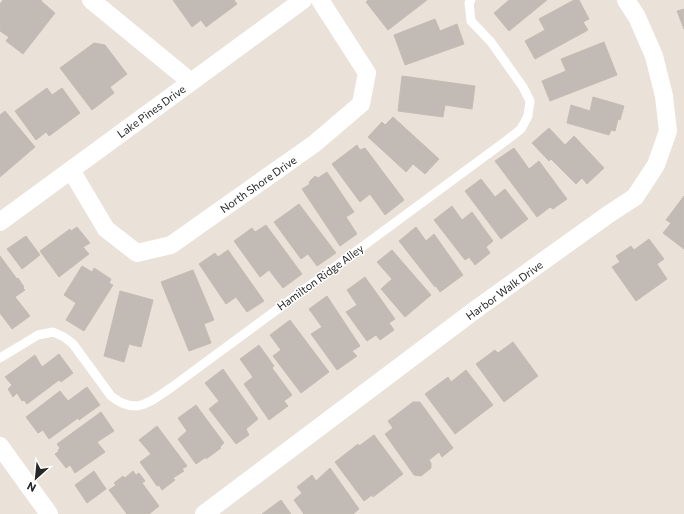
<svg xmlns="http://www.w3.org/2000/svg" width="684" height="514" font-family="Commissioner,sans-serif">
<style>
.building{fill:#c2bbb5;stroke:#c4bdb3}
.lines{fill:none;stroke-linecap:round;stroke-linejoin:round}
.service{stroke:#fff;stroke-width:9}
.minor{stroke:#fff;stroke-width:18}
.labels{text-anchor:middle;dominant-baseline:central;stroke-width:3;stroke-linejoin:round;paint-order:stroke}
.street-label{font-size:11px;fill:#272727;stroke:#fff}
</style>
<rect width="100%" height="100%" fill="#eae1d8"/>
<path class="building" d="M 3,0 L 42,0 L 41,1 L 55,13 L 23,54 L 6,41 L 9,37 L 0,31 L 0,4 Z
M 173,0 L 234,0 L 237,4 L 206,27 L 201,20 L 192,27 Z
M 368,0 L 427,0 L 388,30 L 366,2 Z
M 509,0 L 547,0 L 509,31 L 494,13 Z
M 574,0 L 579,0 L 589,19 L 583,22 L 588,30 L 535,59 L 525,41 L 545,30 L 539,19 Z
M 684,9 L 684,29 L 677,11 Z
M 435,19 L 440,31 L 457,24 L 464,44 L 405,65 L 394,35 Z
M 604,42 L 617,75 L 550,101 L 542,81 L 566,71 L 561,59 Z
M 94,43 L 105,45 L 127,74 L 110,87 L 114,93 L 92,110 L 60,68 Z
M 402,76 L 475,86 L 472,109 L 445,105 L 443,117 L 398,111 Z
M 47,88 L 52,95 L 62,88 L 80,113 L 49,136 L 46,132 L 36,140 L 15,111 Z
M 593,97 L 624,106 L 620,120 L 618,119 L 615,131 L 611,130 L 609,135 L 567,123 L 571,105 L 590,111 Z
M 5,111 L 35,147 L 0,177 L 0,115 Z
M 393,117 L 439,159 L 425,174 L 413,164 L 406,172 L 368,137 L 382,122 L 385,125 Z
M 549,128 L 565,145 L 574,136 L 604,168 L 587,184 L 582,178 L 576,184 L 551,159 L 549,161 L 532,143 Z
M 357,145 L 360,150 L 365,148 L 404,200 L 385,215 L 370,194 L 360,202 L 332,164 Z
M 514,148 L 529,169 L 539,161 L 567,199 L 553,209 L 550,207 L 537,217 L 495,161 Z
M 327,172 L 354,212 L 346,217 L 357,234 L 340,246 L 302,189 L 310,184 L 309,182 L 315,176 L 318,178 Z
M 481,179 L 495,197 L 505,189 L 528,219 L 501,239 L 465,191 Z
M 684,196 L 684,249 L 663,233 L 671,223 L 666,220 Z
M 299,204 L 336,253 L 317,266 L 308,254 L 301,259 L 274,222 Z
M 452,206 L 462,220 L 472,212 L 493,241 L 486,247 L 490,253 L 475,265 L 469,257 L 465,260 L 434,220 Z
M 266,225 L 302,274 L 283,288 L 269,270 L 260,277 L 234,241 L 252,228 L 255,232 Z
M 77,227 L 90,243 L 83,247 L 89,254 L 59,277 L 40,251 L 70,229 L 71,231 Z
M 416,227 L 426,241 L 434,234 L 463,275 L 440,292 L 436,286 L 435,287 L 399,241 Z
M 26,236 L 40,255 L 22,269 L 7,249 Z
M 649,239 L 664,259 L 657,264 L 667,279 L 636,301 L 612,267 L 620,262 L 616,256 L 631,246 L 634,250 Z
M 228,250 L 264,301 L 247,312 L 236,297 L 226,304 L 199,264 L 215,253 L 218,257 Z
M 392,250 L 431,295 L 405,317 L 381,289 L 392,279 L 377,262 Z
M 0,256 L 17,279 L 18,278 L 24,287 L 23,288 L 25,290 L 15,297 L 30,316 L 12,329 L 0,313 Z
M 82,266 L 92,272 L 94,268 L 111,279 L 109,283 L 113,285 L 84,331 L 66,320 L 76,303 L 64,295 Z
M 193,270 L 214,320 L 204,324 L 211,343 L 189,351 L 161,282 Z
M 365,277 L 395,319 L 389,323 L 394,330 L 380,340 L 376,335 L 367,341 L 346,312 L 357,305 L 347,290 Z
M 120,291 L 153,300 L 141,347 L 129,344 L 124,362 L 104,356 Z
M 327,296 L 360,346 L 352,351 L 357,356 L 337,370 L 311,334 L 322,327 L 309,309 Z
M 290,320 L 329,372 L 301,393 L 273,356 L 281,350 L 270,335 Z
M 513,342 L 538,376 L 504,402 L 476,364 L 495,350 L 498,353 Z
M 259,345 L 274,366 L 272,368 L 292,395 L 284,401 L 288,406 L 269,420 L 244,384 L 253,377 L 240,359 Z
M 59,354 L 73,373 L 61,382 L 59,380 L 27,404 L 24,400 L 22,401 L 17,393 L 13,397 L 8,389 L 12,385 L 5,377 L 35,355 L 42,367 Z
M 223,369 L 258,419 L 246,429 L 249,435 L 236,444 L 209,409 L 219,401 L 205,383 Z
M 466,370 L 493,405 L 455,434 L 425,394 L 448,377 L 451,382 Z
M 87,387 L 100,405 L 79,420 L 78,418 L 49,439 L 43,430 L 38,433 L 26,417 L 60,391 L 68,401 Z
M 413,402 L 420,402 L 453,448 L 442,457 L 439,452 L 429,460 L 431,463 L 431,468 L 421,476 L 414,475 L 385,434 L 393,428 L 388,421 Z
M 196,405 L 224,443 L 220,447 L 221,448 L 206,459 L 206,457 L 196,464 L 178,439 L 187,431 L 178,418 Z
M 101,412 L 114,431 L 97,442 L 105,452 L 75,473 L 70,465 L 66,468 L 55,454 L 59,451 L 58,450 L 60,448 L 57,444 Z
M 157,426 L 187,466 L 182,469 L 184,471 L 173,478 L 175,480 L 162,490 L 159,485 L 157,486 L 140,462 L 151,454 L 139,440 Z
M 374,435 L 403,474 L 373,497 L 372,495 L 364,501 L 335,462 L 358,444 L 359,446 Z
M 330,468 L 359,509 L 353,514 L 304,514 L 294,500 L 302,493 L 297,487 L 312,475 L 316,481 Z
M 94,471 L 106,489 L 87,503 L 75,485 Z
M 133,471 L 136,475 L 139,473 L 145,481 L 142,483 L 159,506 L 149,514 L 127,514 L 109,490 L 116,485 L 114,483 L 123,476 L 125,478 Z
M 281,500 L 291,514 L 262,514 Z"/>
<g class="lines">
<path class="service" d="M 0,358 L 38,335 L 53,332 L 64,337 L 73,344 L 111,396 C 136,416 150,402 172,387 L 507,140 L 521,129 L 528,116 L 530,101 L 523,87 L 491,42 L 471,21 L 469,3 L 471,0"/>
<path class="minor" d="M 91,0 L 191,82
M 71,170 L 106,229 L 137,253 L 171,245 L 314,144 L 361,104 L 367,73 L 320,0
M 0,222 L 303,0
M 0,446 L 49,514
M 204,514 L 479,307 L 609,214 L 635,197 L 656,165 L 668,131 L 664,96 L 654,56 L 637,17 L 626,0"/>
</g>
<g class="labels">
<g class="street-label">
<text transform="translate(151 111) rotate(-36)">Lake Pines Drive</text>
<text transform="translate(258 184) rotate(-35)">North Shore Drive</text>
<text transform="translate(320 277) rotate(-36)">Hamilton Ridge Alley</text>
<text transform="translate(504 290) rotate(-36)">Harbor Walk Drive</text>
</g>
</g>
<g transform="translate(36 478) rotate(207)" stroke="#ffffff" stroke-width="3" paint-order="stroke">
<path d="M0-3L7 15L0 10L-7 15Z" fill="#272727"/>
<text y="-6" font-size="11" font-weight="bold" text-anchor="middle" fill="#272727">N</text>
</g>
</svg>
